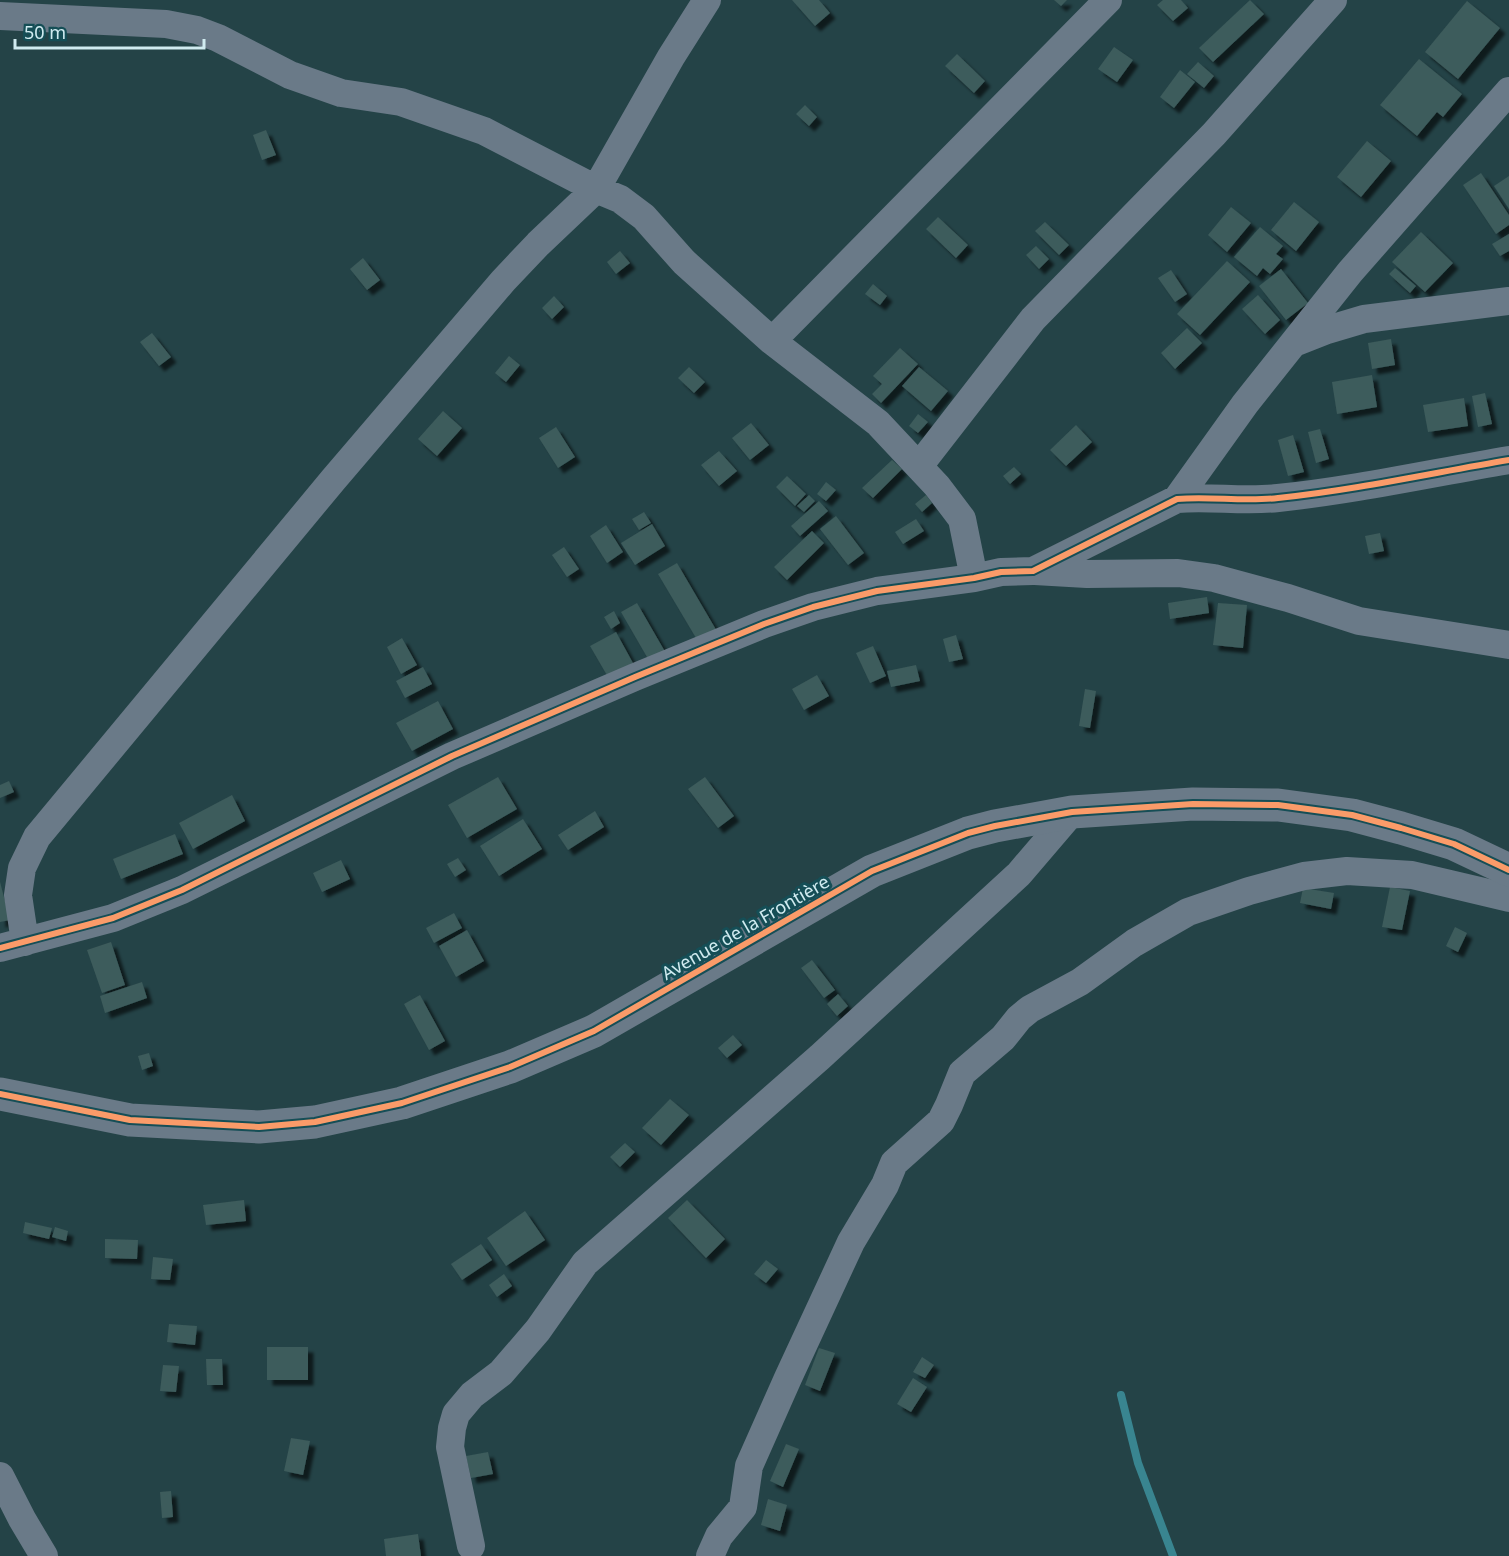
<svg xmlns="http://www.w3.org/2000/svg" width="1509" height="1556" font-family="'Noto Sans',sans-serif">
<style>
.lines{fill:none;stroke-linecap:round;stroke-linejoin:round}
.stream{stroke:#398590;stroke-width:8}
.building{fill:#3d5b5b;filter:url(#shadow)}
.minor{stroke:#6a7a88;stroke-width:28}
.tertiary{stroke:#6a7a88;stroke-width:33}
.cycleway-casing{stroke:#154e56;stroke-width:10}
.cycleway{stroke:#fa9b69;stroke-width:6}
.labels{text-anchor:middle;dominant-baseline:central;stroke-width:6;stroke-linejoin:round;paint-order:stroke}
.street-label{font-size:18px;fill:#d0ebf0;stroke:#154e56}
</style>
<defs>
<filter id="shadow"><feDropShadow dx="5.5" dy="5.5" stdDeviation="1.5" flood-color="#0009"/></filter>
</defs>
<rect width="100%" height="100%" fill="#244347"/>
<g class="lines">
<path class="stream" d="M 1121,1395 L 1138,1463 L 1173,1556"/>
</g>
<path class="building" d="M 792,0 L 819,0 L 830,13 L 815,26 Z
M 1054,0 L 1067,0 L 1061,6 Z
M 1163,0 L 1181,0 L 1188,8 L 1173,21 L 1157,5 Z
M 1250,0 L 1264,14 L 1213,62 L 1199,48 Z
M 1467,1 L 1500,28 L 1458,79 L 1425,52 Z
M 1114,47 L 1133,60 L 1117,82 L 1098,69 Z
M 957,54 L 985,81 L 974,93 L 945,66 Z
M 1419,59 L 1462,94 L 1443,117 L 1437,112 L 1417,136 L 1380,105 Z
M 1198,62 L 1214,76 L 1204,88 L 1187,74 Z
M 1180,70 L 1195,82 L 1174,108 L 1160,97 Z
M 805,105 L 817,117 L 809,126 L 796,114 Z
M 266,130 L 276,155 L 262,160 L 253,135 Z
M 1367,141 L 1391,161 L 1361,197 L 1337,177 Z
M 1481,173 L 1509,215 L 1509,225 L 1496,234 L 1463,185 Z
M 1509,176 L 1509,209 L 1494,186 Z
M 1294,202 L 1319,222 L 1296,251 L 1271,230 Z
M 1231,207 L 1251,223 L 1227,252 L 1208,235 Z
M 938,217 L 968,245 L 956,258 L 926,229 Z
M 1045,222 L 1069,245 L 1059,255 L 1035,231 Z
M 1260,227 L 1283,246 L 1276,254 L 1283,259 L 1270,274 L 1263,268 L 1257,276 L 1234,257 Z
M 1421,232 L 1453,263 L 1425,292 L 1392,262 Z
M 1509,234 L 1509,251 L 1500,256 L 1492,244 Z
M 1036,246 L 1049,259 L 1039,269 L 1026,255 Z
M 620,251 L 630,263 L 616,274 L 607,262 Z
M 363,258 L 380,280 L 367,290 L 350,269 Z
M 1227,261 L 1250,282 L 1200,335 L 1177,314 Z
M 1395,268 L 1416,286 L 1410,293 L 1389,274 Z
M 1281,269 L 1308,303 L 1286,320 L 1259,286 Z
M 1171,270 L 1187,294 L 1175,302 L 1158,278 Z
M 873,284 L 887,296 L 880,305 L 865,294 Z
M 1258,295 L 1280,320 L 1265,334 L 1242,309 Z
M 554,296 L 564,307 L 552,319 L 542,308 Z
M 1187,328 L 1202,343 L 1175,369 L 1161,353 Z
M 152,333 L 171,357 L 159,366 L 140,342 Z
M 1391,339 L 1395,365 L 1372,369 L 1368,343 Z
M 900,348 L 918,364 L 881,403 L 872,394 L 882,384 L 873,376 Z
M 509,356 L 520,365 L 506,382 L 495,373 Z
M 689,367 L 705,382 L 694,393 L 678,378 Z
M 919,367 L 948,391 L 931,411 L 902,386 Z
M 1372,375 L 1377,407 L 1337,414 L 1332,382 Z
M 1485,393 L 1492,424 L 1478,427 L 1472,396 Z
M 1464,398 L 1468,426 L 1428,432 L 1423,405 Z
M 443,411 L 462,428 L 437,456 L 418,439 Z
M 918,414 L 928,422 L 918,433 L 909,426 Z
M 751,423 L 769,445 L 750,460 L 732,438 Z
M 1076,425 L 1092,442 L 1066,466 L 1050,450 Z
M 556,427 L 575,457 L 558,468 L 539,438 Z
M 1320,429 L 1329,459 L 1316,463 L 1308,432 Z
M 1293,435 L 1304,472 L 1288,476 L 1278,440 Z
M 719,451 L 737,471 L 719,486 L 701,465 Z
M 892,460 L 902,469 L 873,498 L 862,488 Z
M 1014,467 L 1021,474 L 1010,484 L 1003,476 Z
M 787,476 L 806,494 L 795,506 L 776,487 Z
M 826,482 L 836,490 L 826,501 L 817,494 Z
M 809,495 L 815,501 L 804,512 L 797,506 Z
M 926,495 L 932,503 L 922,512 L 915,504 Z
M 819,501 L 828,511 L 800,536 L 791,526 Z
M 644,512 L 651,523 L 639,530 L 632,519 Z
M 836,516 L 864,553 L 848,565 L 820,529 Z
M 916,519 L 924,531 L 903,544 L 895,532 Z
M 652,524 L 665,546 L 635,565 L 621,543 Z
M 606,525 L 623,552 L 607,563 L 590,536 Z
M 812,531 L 824,543 L 787,580 L 774,567 Z
M 1380,533 L 1384,551 L 1369,554 L 1365,536 Z
M 564,547 L 579,569 L 567,577 L 552,555 Z
M 677,563 L 718,633 L 699,643 L 658,574 Z
M 1207,597 L 1209,613 L 1170,619 L 1168,603 Z
M 637,603 L 667,655 L 651,664 L 621,612 Z
M 1218,603 L 1247,605 L 1243,648 L 1213,645 Z
M 614,611 L 620,623 L 611,629 L 604,617 Z
M 616,632 L 633,663 L 608,677 L 590,646 Z
M 956,635 L 963,659 L 949,662 L 943,639 Z
M 402,638 L 417,665 L 401,674 L 387,647 Z
M 873,646 L 886,676 L 870,683 L 856,653 Z
M 916,665 L 920,681 L 891,687 L 887,671 Z
M 423,667 L 432,684 L 405,698 L 396,681 Z
M 817,675 L 829,696 L 804,710 L 792,689 Z
M 1085,689 L 1096,691 L 1090,728 L 1079,726 Z
M 438,701 L 453,729 L 412,751 L 396,723 Z
M 498,777 L 517,809 L 467,838 L 448,805 Z
M 705,777 L 734,816 L 718,828 L 688,789 Z
M 9,781 L 14,792 L 0,798 L 0,785 Z
M 232,795 L 245,821 L 193,849 L 179,823 Z
M 595,811 L 604,827 L 568,850 L 558,835 Z
M 523,819 L 542,849 L 499,876 L 480,846 Z
M 175,834 L 183,854 L 121,879 L 113,859 Z
M 458,858 L 466,870 L 455,877 L 447,864 Z
M 341,860 L 350,879 L 322,892 L 313,873 Z
M 0,882 L 10,920 L 0,922 Z
M 1390,887 L 1410,891 L 1402,930 L 1382,927 Z
M 1303,888 L 1334,893 L 1331,909 L 1300,903 Z
M 454,913 L 462,928 L 434,943 L 426,928 Z
M 1455,927 L 1467,933 L 1458,952 L 1446,946 Z
M 467,930 L 484,961 L 456,977 L 439,946 Z
M 111,942 L 125,985 L 102,993 L 87,950 Z
M 812,960 L 835,990 L 824,998 L 801,968 Z
M 142,982 L 147,998 L 105,1013 L 100,996 Z
M 838,994 L 848,1006 L 837,1016 L 827,1004 Z
M 420,995 L 445,1041 L 429,1050 L 404,1004 Z
M 733,1035 L 742,1045 L 727,1058 L 718,1048 Z
M 149,1053 L 153,1066 L 142,1070 L 138,1056 Z
M 670,1099 L 689,1115 L 661,1145 L 642,1128 Z
M 625,1143 L 635,1152 L 620,1167 L 610,1157 Z
M 244,1200 L 246,1221 L 206,1225 L 203,1205 Z
M 687,1200 L 725,1239 L 706,1258 L 668,1218 Z
M 525,1211 L 545,1240 L 506,1266 L 487,1238 Z
M 25,1222 L 52,1228 L 49,1239 L 23,1233 Z
M 55,1227 L 68,1231 L 66,1241 L 52,1237 Z
M 105,1239 L 138,1240 L 137,1259 L 105,1258 Z
M 481,1244 L 492,1260 L 462,1280 L 451,1264 Z
M 153,1257 L 173,1259 L 170,1280 L 151,1279 Z
M 766,1260 L 778,1269 L 766,1283 L 754,1274 Z
M 504,1274 L 512,1286 L 497,1297 L 489,1285 Z
M 169,1324 L 197,1326 L 195,1345 L 167,1342 Z
M 267,1347 L 308,1347 L 308,1380 L 267,1380 Z
M 819,1348 L 835,1353 L 820,1391 L 805,1385 Z
M 922,1357 L 934,1365 L 925,1378 L 913,1372 Z
M 206,1359 L 222,1359 L 223,1385 L 207,1385 Z
M 163,1365 L 179,1366 L 176,1392 L 160,1391 Z
M 913,1378 L 927,1387 L 911,1412 L 897,1404 Z
M 291,1438 L 310,1441 L 303,1475 L 284,1471 Z
M 786,1444 L 799,1449 L 783,1487 L 770,1481 Z
M 488,1452 L 493,1474 L 471,1478 L 466,1456 Z
M 171,1491 L 173,1517 L 162,1518 L 160,1492 Z
M 768,1499 L 787,1505 L 780,1531 L 761,1525 Z
M 418,1534 L 421,1556 L 386,1556 L 384,1539 Z"/>
<g class="lines">
<path class="minor" d="M 0,16 L 166,24 L 197,30 L 218,38 L 290,75 L 341,93 L 401,102 L 484,131 L 596,189 L 620,199 L 644,217 L 684,262 L 772,341 L 878,423 L 937,486 L 962,519 L 974,578
M 772,341 L 1108,0
M 1294,343 L 1327,330 L 1364,319 L 1509,301
M 919,466 L 1033,319 L 1214,134 L 1333,0
M 1177,499 L 1245,404 L 1350,272 L 1509,91
M 1035,571 L 1087,574 L 1178,573 L 1214,578 L 1288,598 L 1359,621 L 1509,645
M 25,942 L 18,895 L 22,868 L 37,837 L 333,480 L 503,281 L 538,244 L 596,189 L 671,57 L 707,0
M 0,948 L 113,918 L 182,890 L 452,756 L 635,677 L 764,624 L 813,607 L 877,591 L 974,578 L 1001,572 L 1033,571 L 1177,499 C 1210,496 1244,502 1278,498 C 1355,490 1432,473 1509,460
M 0,1476 L 22,1519 L 44,1556
M 471,1546 L 450,1447 L 452,1428 L 456,1414 L 472,1395 L 501,1373 L 538,1330 L 585,1263 L 820,1057 L 1019,874 L 1072,812
M 710,1556 L 719,1536 L 743,1507 L 749,1466 L 788,1378 L 851,1242 L 885,1185 L 894,1163 L 941,1121 L 949,1105 L 962,1073 L 1003,1038 L 1019,1018 L 1030,1009 L 1080,982 L 1134,943 L 1188,912 L 1249,891 L 1304,876 L 1347,871 L 1412,875 L 1509,898"/>
<path class="tertiary" d="M 0,1094 L 130,1120 L 259,1127 L 315,1122 L 402,1103 L 510,1067 L 594,1031 L 872,871 L 968,833 L 995,826 L 1072,812 L 1193,804 L 1278,805 L 1352,815 L 1401,828 L 1454,844 L 1509,870"/>
<defs>
<path id="cycleway" d="M 0,948 L 113,918 L 182,890 L 452,756 L 635,677 L 764,624 L 813,607 L 877,591 L 974,578 L 1001,572 L 1033,571 L 1177,499 C 1210,496 1244,502 1278,498 C 1355,490 1432,473 1509,460
M 0,1094 L 130,1120 L 259,1127 L 315,1122 L 402,1103 L 510,1067 L 594,1031 L 872,871 L 968,833 L 995,826 L 1072,812 L 1193,804 L 1278,805 L 1352,815 L 1401,828 L 1454,844 L 1509,870"/>
</defs>
<use href="#cycleway" class="cycleway-casing"/>
<use href="#cycleway" class="cycleway"/>
</g>
<g class="labels">
<g class="street-label">
<text transform="translate(745 927) rotate(-30)">Avenue de la Frontière</text>
</g>
</g>
<path d="M15 39v9h189v-9" fill="none" stroke="#d0ebf0" stroke-width="3"/>
<text x="24" y="39" font-size="18" fill="#d0ebf0" stroke="#154e56" stroke-width="4.5" paint-order="stroke">50 m</text>
</svg>
